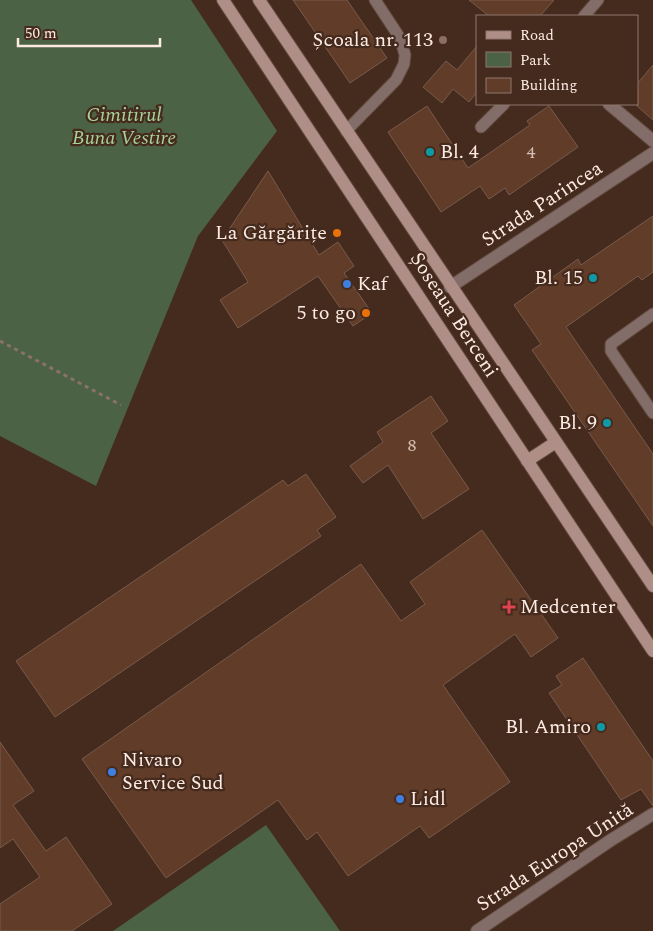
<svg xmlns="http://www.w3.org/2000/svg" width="653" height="931" font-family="Spectral,serif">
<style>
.green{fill:#4c6245}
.building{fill:#613c28;stroke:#785b4c}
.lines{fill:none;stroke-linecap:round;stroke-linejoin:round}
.service-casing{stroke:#62493e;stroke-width:13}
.minor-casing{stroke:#62493e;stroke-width:14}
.tertiary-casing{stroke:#62493e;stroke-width:14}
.secondary-casing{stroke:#62493e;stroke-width:14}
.path{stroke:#8a7268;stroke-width:3;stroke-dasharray:4 4;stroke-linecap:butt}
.service{stroke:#826d69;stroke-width:11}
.minor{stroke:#826d69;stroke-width:12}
.tertiary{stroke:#826d69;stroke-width:12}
.secondary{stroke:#af8e87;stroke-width:12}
.education-dot{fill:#8d6e63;stroke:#452a1e;stroke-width:2}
.culture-dot{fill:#0f9aa8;stroke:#452a1e;stroke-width:2}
.food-dot{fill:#e8710a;stroke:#452a1e;stroke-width:2}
.shop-dot{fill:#3f7fe0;stroke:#452a1e;stroke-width:2}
.health-dot{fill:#e0444e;stroke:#452a1e;stroke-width:2}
.labels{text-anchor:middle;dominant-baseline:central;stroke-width:4.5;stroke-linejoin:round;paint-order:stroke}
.number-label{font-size:18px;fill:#d6bfb4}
.poi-label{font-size:20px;fill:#fdebe3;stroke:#452a1e;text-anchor:end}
.park-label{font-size:20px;font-style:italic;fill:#a7d298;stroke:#452a1e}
.street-label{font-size:20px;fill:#fdebe3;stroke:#452a1e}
</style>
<rect width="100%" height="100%" fill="#452a1e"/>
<path class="green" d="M 0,0 L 191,0 L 277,131 L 198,236 L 96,486 L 0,436 Z
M 266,825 L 340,931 L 113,931 Z"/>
<path class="building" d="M 293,0 L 347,0 L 387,58 L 350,83 Z
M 469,0 L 554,0 L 540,16 L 489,16 Z
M 477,46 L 477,92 L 469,102 L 453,89 L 442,103 L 423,87 L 446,61 L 457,70 Z
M 653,65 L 653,120 L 637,106 L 637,84 Z
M 427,106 L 468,168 L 530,125 L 527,121 L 549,106 L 578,147 L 509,195 L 505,188 L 489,199 L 480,186 L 441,212 L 388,132 Z
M 268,171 L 319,255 L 338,242 L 354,266 L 344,273 L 372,313 L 353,326 L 318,276 L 238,328 L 220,300 L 248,282 L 222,240 Z
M 653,216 L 653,272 L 642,280 L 638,276 L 566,327 L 653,454 L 653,526 L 532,350 L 541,344 L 514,305 L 578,259 L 581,265 Z
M 431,396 L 448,421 L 431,433 L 469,489 L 423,519 L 388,465 L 363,483 L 350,466 L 383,442 L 377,432 Z
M 306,474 L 336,517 L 317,530 L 321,536 L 55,717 L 16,661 L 283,480 L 288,486 Z
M 482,530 L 558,638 L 531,657 L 515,634 L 443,685 L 510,782 L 429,838 L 420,826 L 348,876 L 317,832 L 307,840 L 278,800 L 166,878 L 82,759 L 361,564 L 401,621 L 425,604 L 410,582 Z
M 583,658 L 653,761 L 653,806 L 641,789 L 621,800 L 549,693 L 562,685 L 556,676 Z
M 0,742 L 34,791 L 13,805 L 46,851 L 66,837 L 112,904 L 72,931 L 0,931 L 0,904 L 40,877 L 13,839 L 0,848 Z"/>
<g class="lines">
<defs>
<path id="service" d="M 584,16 L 598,0
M 481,127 L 504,104
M 346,131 L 396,80 L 404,64 L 405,55 L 400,38 L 375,0
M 653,314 L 611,344 L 611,351 L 653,413"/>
<path id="minor" d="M 609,104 L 653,141
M 450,287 L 653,153"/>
<path id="tertiary" d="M 477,931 L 611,840 L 653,814"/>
<path id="secondary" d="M 223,0 L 653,651
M 259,0 L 653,586
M 527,461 L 556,442"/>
</defs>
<use href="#service" class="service-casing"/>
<use href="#minor" class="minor-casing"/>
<use href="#tertiary" class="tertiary-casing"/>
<use href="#secondary" class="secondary-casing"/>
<path class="path" d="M 0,341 L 121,405"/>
<use href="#service" class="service"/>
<use href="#minor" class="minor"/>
<use href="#tertiary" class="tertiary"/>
<use href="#secondary" class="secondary"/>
</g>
<circle class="education-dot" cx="443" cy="40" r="5"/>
<g class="culture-dot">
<circle cx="430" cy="152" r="5"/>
<circle cx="593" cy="278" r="5"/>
<circle cx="607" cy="423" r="5"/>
<circle cx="601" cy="727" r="5"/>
</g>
<g class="food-dot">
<circle cx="337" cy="233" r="5"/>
<circle cx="366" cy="313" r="5"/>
</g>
<g class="shop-dot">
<circle cx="347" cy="284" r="5"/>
<circle cx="112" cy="772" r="5"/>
<circle cx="400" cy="799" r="5"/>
</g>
<path class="health-dot" d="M506.5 599.5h5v5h5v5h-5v5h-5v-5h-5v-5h5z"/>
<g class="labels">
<g class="number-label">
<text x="531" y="152">4</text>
<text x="412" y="445">8</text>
</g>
<g class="poi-label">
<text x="433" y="40">Școala nr. 113</text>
<text x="440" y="152" text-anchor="start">Bl. 4</text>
<text x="327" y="233">La Gărgărițe</text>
<text x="583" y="278">Bl. 15</text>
<text x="357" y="284" text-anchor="start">Kaf</text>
<text x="356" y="313">5 to go</text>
<text x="597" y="423">Bl. 9</text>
<text x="520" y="607" text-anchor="start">Medcenter</text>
<text x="591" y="727">Bl. Amiro</text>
<text x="122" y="760" text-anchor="start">Nivaro<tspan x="122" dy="23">Service Sud</tspan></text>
<text x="410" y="799" text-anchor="start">Lidl</text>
</g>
<g class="park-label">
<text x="124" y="115">Cimitirul<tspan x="124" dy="23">Buna Vestire</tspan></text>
</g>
<g class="street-label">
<text transform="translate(542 204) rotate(-33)">Strada Parincea</text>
<text transform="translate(454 315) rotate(57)">Șoseaua Berceni</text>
<text transform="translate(555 857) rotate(-33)">Strada Europa Unită</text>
</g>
</g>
<rect x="476" y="15" width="162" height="90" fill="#452a1e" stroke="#8f776d"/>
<rect x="486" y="31" width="25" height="8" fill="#af8e87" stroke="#8f776d"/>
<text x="520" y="40" font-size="15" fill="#fdebe3">Road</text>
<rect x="486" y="52" width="25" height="15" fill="#4c6245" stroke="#8f776d"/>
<text x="520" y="65" font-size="15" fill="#fdebe3">Park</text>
<rect x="486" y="78" width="25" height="15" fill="#613c28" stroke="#8f776d"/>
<text x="520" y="90" font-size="15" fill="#fdebe3">Building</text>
<path d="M18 38v8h142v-8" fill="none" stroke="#fdebe3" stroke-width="2.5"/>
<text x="25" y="38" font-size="15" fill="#fdebe3" stroke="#452a1e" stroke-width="4" paint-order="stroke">50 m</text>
</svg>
